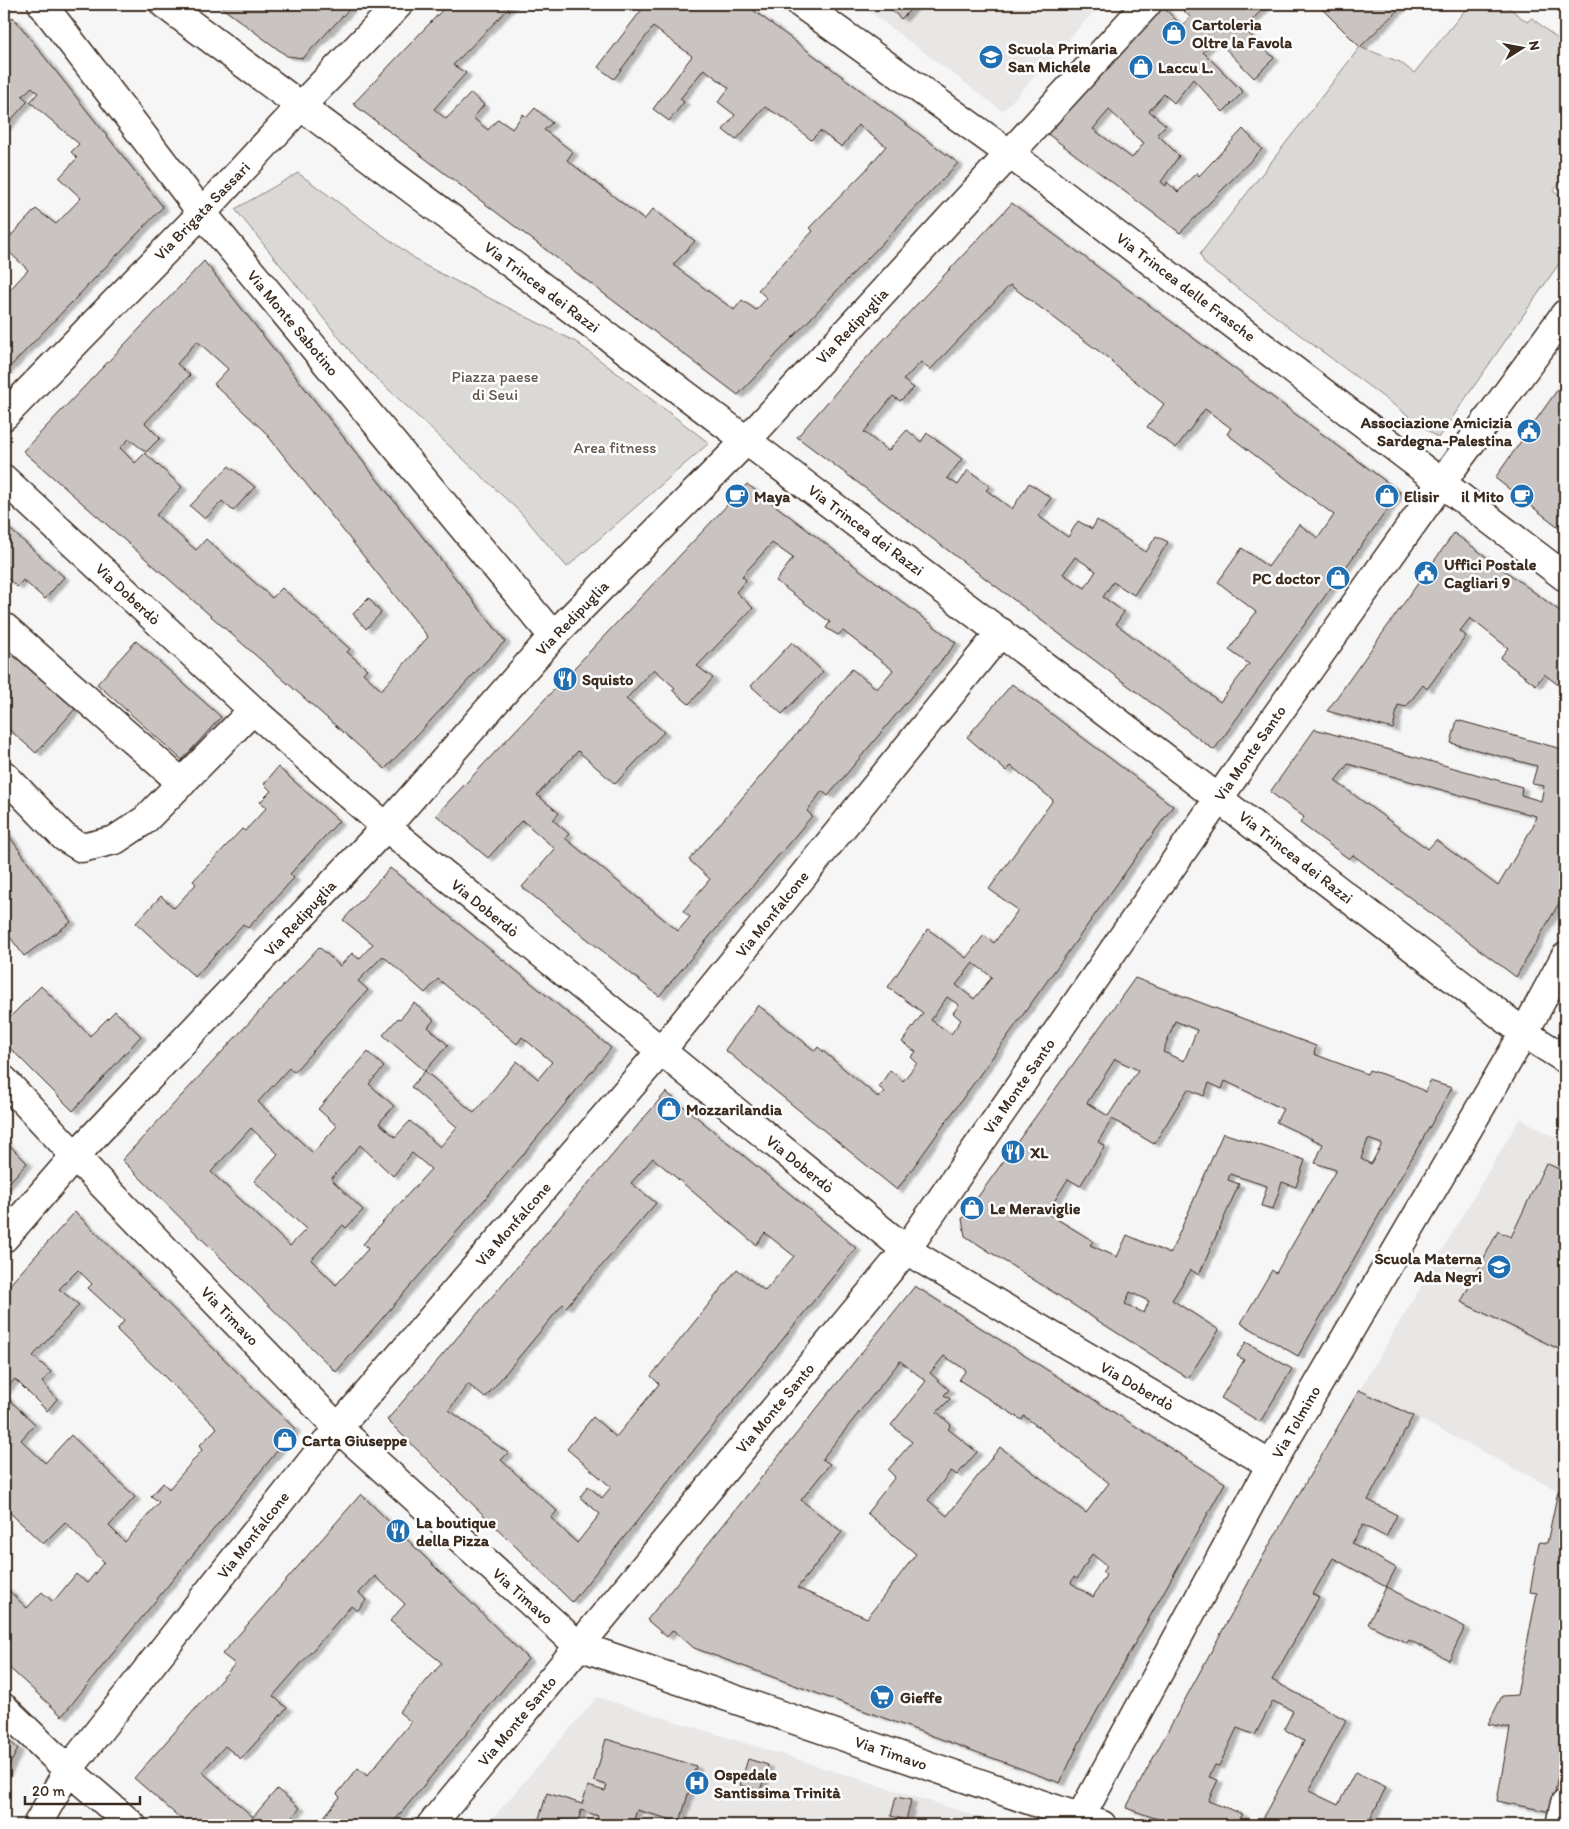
<svg xmlns="http://www.w3.org/2000/svg" width="1569" height="1829" font-family="Itim,sans-serif">
<style>
.built{fill:#e9e7e6}
.green{fill:#dbd9d6;stroke:#8b827a}
.building{fill:#c9c3c1;stroke:#3b2a1e;fill-rule:evenodd;filter:url(#shadow)}
.lines{fill:none;stroke-linecap:round;stroke-linejoin:round}
.minor-casing{stroke:#3b2a1e;stroke-width:31}
.minor{stroke:#fff;stroke-width:28}
.labels{text-anchor:middle;dominant-baseline:central;stroke-width:5;stroke-linejoin:round;paint-order:stroke}
.poi-label{font-size:16px;font-weight:bold;fill:#3b2a1e;stroke:#fff;text-anchor:start}
.street-label{font-size:16px;fill:#3b2a1e;stroke:#fff}
.park-label{font-size:16px;fill:#63564c;stroke:#fff}
</style>
<defs>
<filter id="shadow"><feDropShadow dx="5.5" dy="3" stdDeviation="1" flood-color="#0004"/></filter>
</defs>
<rect width="100%" height="100%" fill="#f7f6f6"/>
<filter id="ink" filterUnits="userSpaceOnUse"><feTurbulence type="fractalNoise" baseFrequency=".02" numOctaves="2"/><feDisplacementMap in="SourceGraphic" scale="10" xChannelSelector="R" yChannelSelector="G"/><feConvolveMatrix kernelMatrix="1 2 1 2 8 2 1 2 1" color-interpolation-filters="sRGB"/></filter>
<g filter="url(#ink)">
<path class="built" d="M 859,4 L 1101,4 L 1005,109 L 1001,110 Z
M 1520,1118 L 1565,1143 L 1565,1493 L 1558,1491 L 1413,1416 L 1359,1391 Z
M 597,1697 L 739,1741 L 1005,1825 L 487,1825 Z"/>
<path class="green" d="M 1470,4 L 1504,4 L 1527,22 L 1532,18 L 1565,45 L 1565,177 L 1553,191 L 1565,200 L 1565,255 L 1438,438 L 1205,264 L 1200,254 L 1360,47 L 1400,62 L 1414,73 Z
M 298,173 L 424,265 L 576,342 L 709,443 L 567,567 L 519,511 L 358,361 L 235,209 Z"/>
<path class="building" d="M 217,4 L 354,4 L 303,58 L 287,56 Z
M 448,4 L 513,4 L 453,65 L 466,73 L 434,109 L 446,119 L 471,93 L 484,105 L 473,118 L 488,130 L 498,119 L 512,129 L 523,114 L 527,117 L 535,108 L 552,123 L 544,130 L 573,152 L 567,160 L 644,220 L 653,209 L 695,241 L 673,265 L 734,310 L 742,300 L 756,310 L 767,298 L 758,290 L 813,231 L 809,228 L 866,170 L 886,146 L 858,125 L 842,147 L 820,131 L 811,140 L 787,120 L 765,107 L 736,140 L 723,130 L 735,115 L 718,102 L 729,88 L 704,69 L 680,99 L 684,102 L 669,121 L 653,109 L 692,56 L 653,27 L 614,79 L 598,67 L 643,8 L 639,4 L 745,4 L 958,163 L 738,395 L 353,104 Z
M 885,4 L 916,4 L 901,19 Z
M 1177,4 L 1267,4 L 1244,29 L 1274,58 L 1254,78 L 1216,39 L 1203,52 L 1243,92 L 1223,112 L 1193,79 L 1174,103 L 1164,94 L 1149,111 L 1166,125 L 1157,134 L 1179,156 L 1161,182 L 1166,186 L 1167,182 L 1178,192 L 1197,172 L 1199,176 L 1243,129 L 1262,149 L 1180,233 L 1045,132 L 1162,6 L 1182,26 L 1190,17 ZM 1109,110 L 1133,132 L 1132,134 L 1144,143 L 1132,158 L 1093,129 Z
M 1317,4 L 1404,4 L 1360,47 Z
M 13,17 L 163,207 L 4,373 L 4,296 L 28,270 L 4,247 L 4,243 L 36,209 L 56,224 L 81,198 L 59,178 L 77,158 L 71,152 L 79,144 L 30,102 L 38,93 L 32,87 L 22,96 L 28,101 L 4,128 L 4,28 Z
M 1012,203 L 1400,492 L 1214,750 L 797,437 L 856,369 ZM 1010,285 L 1112,361 L 1111,362 L 1164,404 L 1147,427 L 1176,448 L 1205,409 L 1231,428 L 1227,434 L 1334,515 L 1318,538 L 1299,524 L 1268,567 L 1242,548 L 1218,582 L 1256,612 L 1229,650 L 1249,664 L 1220,702 L 1116,624 L 1124,612 L 1103,597 L 1113,582 L 1134,595 L 1168,542 L 1156,536 L 1146,552 L 1097,520 L 1092,529 L 1078,521 L 1068,537 L 1038,516 L 1051,498 L 1029,483 L 1012,509 L 986,490 L 990,486 L 968,470 L 958,485 L 947,478 L 962,459 L 927,433 L 921,442 L 907,430 L 888,451 L 864,432 L 893,396 L 900,401 L 914,388 L 903,380 L 921,362 L 930,370 ZM 1075,557 L 1096,571 L 1085,588 L 1063,574 Z
M 204,261 L 505,641 L 385,769 L 23,451 ZM 197,341 L 228,369 L 214,384 L 264,431 L 428,637 L 381,690 L 363,673 L 367,669 L 347,652 L 350,649 L 282,588 L 272,598 L 206,539 L 196,550 L 156,515 L 182,487 L 145,453 L 135,463 L 120,448 L 129,439 L 146,452 L 160,438 L 145,423 L 190,375 L 177,364 Z
M 1565,379 L 1565,532 L 1495,478 Z
M 229,466 L 255,487 L 233,511 L 222,501 L 205,519 L 190,506 Z
M 747,484 L 956,643 L 828,796 L 822,791 L 807,811 L 812,816 L 659,996 L 522,887 L 555,849 L 522,820 L 488,858 L 436,815 ZM 772,543 L 793,558 L 776,581 L 830,622 L 826,628 L 838,635 L 843,631 L 893,670 L 877,689 L 852,669 L 689,860 L 710,879 L 683,911 L 690,917 L 678,931 L 565,838 L 569,834 L 553,820 L 559,813 L 537,795 L 578,751 L 615,784 L 664,732 L 626,699 L 654,669 L 675,688 L 672,690 L 689,704 L 713,678 L 697,666 L 753,608 L 736,592 L 746,580 L 742,576 Z
M 4,524 L 64,577 L 45,599 L 23,580 L 17,587 L 4,575 Z
M 1454,533 L 1565,615 L 1565,690 L 1544,674 L 1536,685 L 1500,658 L 1508,648 L 1470,618 L 1460,631 L 1466,636 L 1427,689 L 1423,685 L 1406,707 L 1398,705 L 1393,729 L 1327,711 Z
M 369,598 L 381,613 L 366,629 L 353,614 Z
M 136,641 L 221,717 L 182,760 L 97,684 Z
M 792,642 L 823,672 L 782,714 L 751,686 Z
M 4,647 L 75,709 L 36,753 L 4,725 Z
M 1012,684 L 1173,806 L 897,1190 L 725,1050 L 758,1005 L 815,1051 L 818,1047 L 879,1098 L 885,1092 L 879,1087 L 890,1070 L 903,1081 L 917,1063 L 911,1057 L 916,1052 L 902,1042 L 923,1013 L 888,987 L 928,929 L 966,958 L 984,935 L 994,943 L 1018,910 L 989,889 L 1053,800 L 1011,766 L 1006,771 L 967,737 ZM 973,963 L 992,977 L 974,999 L 956,985 ZM 947,997 L 959,1005 L 953,1013 L 961,1020 L 951,1034 L 931,1020 Z
M 1457,720 L 1565,750 L 1565,893 L 1516,977 L 1353,855 L 1349,859 L 1300,823 L 1304,817 L 1270,792 L 1315,729 L 1522,787 L 1521,795 L 1541,801 L 1544,786 L 1532,784 L 1537,766 L 1451,743 ZM 1348,764 L 1536,816 L 1533,826 L 1498,886 L 1436,840 L 1428,849 L 1335,781 Z
M 278,767 L 339,821 L 290,874 L 294,878 L 248,928 L 243,924 L 195,977 L 136,923 L 161,896 L 174,908 L 196,884 L 193,881 L 242,829 L 245,831 L 267,807 L 260,802 L 271,791 L 264,784 Z
M 4,829 L 71,922 L 24,956 L 4,929 Z
M 390,868 L 611,1048 L 523,1155 L 336,1372 L 122,1160 L 319,947 L 340,966 L 352,953 L 359,959 L 373,944 L 343,920 ZM 383,956 L 425,993 L 438,979 L 517,1044 L 522,1037 L 552,1062 L 538,1079 L 517,1061 L 474,1113 L 425,1071 L 411,1087 L 457,1127 L 440,1147 L 410,1121 L 395,1137 L 379,1123 L 394,1106 L 369,1084 L 384,1067 L 368,1052 L 318,1109 L 337,1126 L 313,1153 L 258,1102 L 289,1068 L 294,1072 L 368,990 L 358,981 ZM 251,1128 L 278,1154 L 254,1181 L 306,1229 L 290,1246 L 211,1172 ZM 360,1145 L 393,1176 L 412,1153 L 431,1169 L 363,1244 L 368,1249 L 336,1285 L 311,1260 L 343,1225 L 346,1228 L 363,1210 L 331,1179 Z
M 1135,978 L 1316,1046 L 1314,1054 L 1367,1074 L 1369,1070 L 1404,1081 L 1426,1092 L 1430,1081 L 1452,1088 L 1298,1356 L 1241,1323 L 1272,1270 L 1276,1273 L 1336,1170 L 1315,1163 L 1323,1144 L 1276,1122 L 1283,1109 L 1225,1081 L 1222,1089 L 1209,1083 L 1204,1096 L 1188,1089 L 1154,1144 L 1112,1119 L 1098,1142 L 1105,1146 L 1080,1186 L 1068,1179 L 1047,1213 L 1093,1241 L 1090,1245 L 1117,1257 L 1127,1235 L 1170,1254 L 1223,1133 L 1305,1160 L 1296,1187 L 1282,1182 L 1273,1209 L 1261,1206 L 1267,1186 L 1230,1174 L 1228,1180 L 1239,1184 L 1199,1275 L 1191,1270 L 1172,1300 L 1219,1330 L 1188,1378 L 965,1236 L 962,1219 ZM 1175,1021 L 1197,1030 L 1184,1061 L 1163,1052 ZM 1115,1059 L 1138,1070 L 1108,1116 L 1087,1103 ZM 1368,1139 L 1382,1144 L 1371,1164 L 1361,1159 ZM 1130,1292 L 1149,1301 L 1144,1313 L 1125,1304 Z
M 41,986 L 90,1036 L 115,1011 L 141,1036 L 73,1111 L 4,1042 L 4,1023 Z
M 414,1003 L 434,1020 L 428,1027 L 448,1045 L 425,1071 L 383,1035 L 398,1018 L 400,1019 Z
M 666,1092 L 856,1248 L 572,1602 L 387,1420 ZM 653,1158 L 756,1245 L 765,1233 L 794,1256 L 765,1291 L 737,1269 L 651,1376 L 659,1384 L 616,1437 L 593,1417 L 567,1449 L 611,1487 L 602,1498 L 588,1486 L 580,1497 L 600,1514 L 577,1543 L 551,1518 L 557,1511 L 501,1460 L 508,1453 L 449,1410 L 468,1384 L 485,1398 L 563,1304 L 566,1307 L 656,1203 L 631,1183 Z
M 4,1140 L 27,1163 L 4,1188 Z
M 1546,1163 L 1565,1172 L 1565,1290 L 1564,1294 L 1565,1294 L 1565,1352 L 1461,1302 L 1498,1231 L 1511,1237 Z
M 75,1212 L 295,1429 L 62,1716 L 4,1663 L 4,1586 L 27,1608 L 42,1592 L 53,1602 L 76,1574 L 87,1583 L 104,1562 L 65,1522 L 43,1544 L 4,1507 L 4,1395 L 35,1424 L 21,1440 L 45,1463 L 71,1435 L 135,1497 L 109,1526 L 125,1542 L 159,1502 L 151,1496 L 163,1483 L 169,1489 L 202,1450 L 199,1446 L 217,1428 L 117,1330 L 124,1321 L 88,1288 L 92,1284 L 78,1270 L 59,1289 L 79,1305 L 33,1356 L 51,1372 L 42,1382 L 57,1399 L 47,1411 L 15,1379 L 4,1391 L 4,1291 Z
M 915,1286 L 1225,1483 L 1080,1741 L 1060,1783 L 694,1648 L 673,1630 L 667,1637 L 647,1620 ZM 944,1356 L 966,1370 L 959,1380 L 1022,1420 L 1024,1416 L 1109,1483 L 1086,1513 L 1000,1447 L 947,1516 L 928,1500 L 951,1471 L 957,1475 L 977,1452 L 948,1429 L 951,1425 L 937,1412 L 950,1399 L 944,1395 L 949,1390 L 930,1373 ZM 900,1361 L 926,1381 L 891,1425 L 912,1442 L 888,1470 L 895,1477 L 867,1513 L 916,1554 L 867,1618 L 797,1588 L 842,1532 L 801,1500 L 830,1464 L 822,1459 ZM 1092,1554 L 1107,1566 L 1102,1572 L 1106,1575 L 1093,1597 L 1071,1583 L 1074,1577 L 1077,1579 Z
M 1246,1342 L 1292,1369 L 1260,1422 L 1221,1398 L 1244,1360 L 1237,1356 Z
M 1359,1390 L 1413,1416 L 1368,1500 L 1397,1515 L 1386,1537 L 1363,1525 L 1352,1543 L 1396,1568 L 1386,1587 L 1333,1558 L 1313,1594 L 1319,1597 L 1272,1680 L 1346,1720 L 1309,1791 L 1338,1805 L 1355,1772 L 1386,1787 L 1370,1820 L 1389,1825 L 1259,1825 L 1304,1741 L 1284,1729 L 1293,1711 L 1273,1701 L 1255,1735 L 1237,1728 L 1219,1766 L 1215,1765 L 1209,1777 L 1218,1780 L 1208,1801 L 1243,1814 L 1236,1825 L 1175,1825 L 1126,1808 L 1258,1565 Z
M 1558,1491 L 1565,1493 L 1565,1741 L 1551,1812 L 1497,1801 L 1510,1728 L 1488,1724 L 1502,1696 L 1517,1695 L 1537,1593 L 1530,1592 L 1539,1542 L 1547,1543 Z
M 361,1494 L 528,1659 L 391,1825 L 321,1825 L 319,1823 L 340,1797 L 337,1794 L 358,1768 L 367,1776 L 411,1722 L 399,1712 L 442,1663 L 390,1621 L 405,1604 L 375,1576 L 359,1593 L 366,1600 L 357,1611 L 351,1606 L 273,1696 L 287,1708 L 241,1759 L 225,1746 L 202,1772 L 253,1817 L 277,1789 L 300,1808 L 285,1825 L 188,1825 L 134,1778 L 235,1664 L 222,1654 Z
M 1386,1587 L 1465,1627 L 1449,1660 L 1409,1640 L 1407,1643 L 1368,1624 Z
M 4,1736 L 18,1749 L 4,1775 Z
M 606,1739 L 696,1766 L 680,1822 L 637,1810 L 632,1825 L 595,1825 L 598,1816 L 581,1810 L 577,1825 L 537,1825 L 547,1793 L 582,1804 L 588,1786 L 605,1791 L 607,1785 L 594,1781 Z
M 748,1759 L 768,1765 L 760,1791 L 740,1785 Z
M 896,1797 L 911,1800 L 906,1820 L 891,1816 Z"/>
<g class="lines">
<defs>
<path id="minor" d="M 42,4 L 202,213 L 553,636
M 164,4 C 620,344 1074,686 1524,1033 L 1565,1059
M 801,4 L 1010,154 L 1565,577
M 4,416 L 202,213 L 301,106 L 399,4
M 4,479 L 253,710 L 386,827 L 906,1250 L 1271,1465
M 4,627 L 182,783
M 4,775 L 64,837 L 82,848 L 115,840 L 145,820 L 253,710
M 4,1080 L 96,1178 L 338,1428 L 579,1646 L 1102,1825
M 4,1238 L 75,1156 L 386,827 L 553,636 L 746,441 L 1147,4
M 4,1708 L 68,1770 L 132,1825
M 1080,1818 L 1271,1465 L 1524,1033 L 1565,957
M 37,1825 L 68,1770 L 338,1428 L 660,1052 L 1001,632
M 431,1825 L 906,1250 L 1255,746 L 1442,482 L 1565,314
M 1560,1825 L 1565,1803"/>
</defs>
<use href="#minor" class="minor-casing"/>
<use href="#minor" class="minor"/>
</g>
</g>
<defs>
<symbol id="shop-disc" viewBox="-11 -11 22 22"><circle r="9.5" fill="#1f6fb2" stroke="#fff"/><path d="M-5-2.5h2.3a2.7 3.5 0 0 1 5.4 0H5L5.5 6h-11ZM-1.5-2.5h3a1.5 2.3 0 0 0-3 0Z" fill="#fff"/></symbol>
<symbol id="school-disc" viewBox="-11 -11 22 22"><circle r="9.5" fill="#1f6fb2" stroke="#fff"/><path d="M0-5L7-2L0 1L-7-2ZM-4 1L0 2.5L4 1V4Q0 6-4 4Z" fill="#fff"/></symbol>
<symbol id="civic-disc" viewBox="-11 -11 22 22"><circle r="9.5" fill="#1f6fb2" stroke="#fff"/><path d="M-.6-6.5H3V-4.5H.6V-3L4-1V1h2V6H-6V1h2V-1L-.6-3ZM-1.2 2.5V6h2.4V2.5Z" fill="#fff"/></symbol>
<symbol id="cafe-disc" viewBox="-11 -11 22 22"><circle r="9.5" fill="#1f6fb2" stroke="#fff"/><path d="M-5.5-4.5H6V0H3Q3 3.5 0 3.5H-2.5Q-5.5 3.5-5.5 0ZM3-3.2v2h1.7v-2ZM-6 4.5H4V6H-6Z" fill="#fff"/></symbol>
<symbol id="restaurant-disc" viewBox="-11 -11 22 22"><circle r="9.5" fill="#1f6fb2" stroke="#fff"/><path d="M-5-6h1v4h1v-4h1v4h1v-4h1v5L-1.5 .5V6h-2V.5L-5-1ZM5-6V6H3V1.5H1.5Q1.5-4 5-6Z" fill="#fff"/></symbol>
<symbol id="supermarket-disc" viewBox="-11 -11 22 22"><circle r="9.5" fill="#1f6fb2" stroke="#fff"/><path d="M-6-5.5h2.5l.6 2H6L4.5 2H-2.5L-4.4-4H-6ZM-1.5 3.2a1.3 1.3 0 1 0 .1 0ZM3 3.2a1.3 1.3 0 1 0 .1 0Z" fill="#fff"/></symbol>
<symbol id="hospital-disc" viewBox="-11 -11 22 22"><circle r="9.5" fill="#1f6fb2" stroke="#fff"/><path d="M-5-5h3v3.5h4V-5h3V5h-3V1.5h-4V5h-3Z" fill="#fff"/></symbol>
</defs>
<g fill-rule="evenodd">
<use href="#shop-disc" x="1160" y="19" width="28" height="28"/>
<use href="#school-disc" x="977" y="43" width="28" height="28"/>
<use href="#shop-disc" x="1127" y="53" width="28" height="28"/>
<use href="#civic-disc" x="1515" y="417" width="28" height="28"/>
<use href="#cafe-disc" x="723" y="482" width="28" height="28"/>
<use href="#shop-disc" x="1373" y="482" width="28" height="28"/>
<use href="#cafe-disc" x="1508" y="482" width="28" height="28"/>
<use href="#civic-disc" x="1412" y="559" width="28" height="28"/>
<use href="#shop-disc" x="1324" y="564" width="28" height="28"/>
<use href="#restaurant-disc" x="551" y="665" width="28" height="28"/>
<use href="#shop-disc" x="655" y="1095" width="28" height="28"/>
<use href="#restaurant-disc" x="999" y="1138" width="28" height="28"/>
<use href="#shop-disc" x="958" y="1194" width="28" height="28"/>
<use href="#school-disc" x="1485" y="1253" width="28" height="28"/>
<use href="#shop-disc" x="271" y="1426" width="28" height="28"/>
<use href="#restaurant-disc" x="384" y="1517" width="28" height="28"/>
<use href="#supermarket-disc" x="868" y="1683" width="28" height="28"/>
<use href="#hospital-disc" x="683" y="1769" width="28" height="28"/>
</g>
<g class="labels">
<g class="poi-label">
<text x="1192" y="24">Cartoleria<tspan x="1192" dy="18">Oltre la Favola</tspan></text>
<text x="1008" y="48">Scuola Primaria<tspan x="1008" dy="18">San Michele</tspan></text>
<text x="1158" y="67">Laccu L.</text>
<text x="1512" y="422" text-anchor="end">Associazione Amicizia<tspan x="1512" dy="18">Sardegna-Palestina</tspan></text>
<text x="754" y="496">Maya</text>
<text x="1404" y="496">Elisir</text>
<text x="1504" y="496" text-anchor="end">il Mito</text>
<text x="1444" y="564">Uffici Postale<tspan x="1444" dy="18">Cagliari 9</tspan></text>
<text x="1320" y="578" text-anchor="end">PC doctor</text>
<text x="582" y="679">Squisto</text>
<text x="686" y="1109">Mozzarilandia</text>
<text x="1030" y="1152">XL</text>
<text x="990" y="1208">Le Meraviglie</text>
<text x="1482" y="1258" text-anchor="end">Scuola Materna<tspan x="1482" dy="18">Ada Negri</tspan></text>
<text x="302" y="1440">Carta Giuseppe</text>
<text x="416" y="1522">La boutique<tspan x="416" dy="18">della Pizza</tspan></text>
<text x="900" y="1697">Gieffe</text>
<text x="714" y="1774">Ospedale<tspan x="714" dy="18">Santissima Trinità</tspan></text>
</g>
<g class="street-label">
<text transform="translate(202 211) rotate(-46)">Via Brigata Sassari</text>
<text transform="translate(542 287) rotate(37)">Via Trincea dei Razzi</text>
<text transform="translate(1186 287) rotate(37)">Via Trincea delle Frasche</text>
<text transform="translate(293 323) rotate(50)">Via Monte Sabotino</text>
<text transform="translate(852 326) rotate(-47)">Via Redipuglia</text>
<text transform="translate(866 530) rotate(37)">Via Trincea dei Razzi</text>
<text transform="translate(128 594) rotate(43)">Via Doberdò</text>
<text transform="translate(572 618) rotate(-46)">Via Redipuglia</text>
<text transform="translate(1250 753) rotate(-55)">Via Monte Santo</text>
<text transform="translate(1296 857) rotate(38)">Via Trincea dei Razzi</text>
<text transform="translate(485 908) rotate(39)">Via Doberdò</text>
<text transform="translate(772 914) rotate(-51)">Via Monfalcone</text>
<text transform="translate(300 918) rotate(-47)">Via Redipuglia</text>
<text transform="translate(1019 1086) rotate(-55)">Via Monte Santo</text>
<text transform="translate(800 1164) rotate(39)">Via Doberdò</text>
<text transform="translate(513 1224) rotate(-49)">Via Monfalcone</text>
<text transform="translate(230 1316) rotate(46)">Via Timavo</text>
<text transform="translate(1137 1386) rotate(30)">Via Doberdò</text>
<text transform="translate(775 1408) rotate(-50)">Via Monte Santo</text>
<text transform="translate(1296 1422) rotate(-60)">Via Tolmino</text>
<text transform="translate(253 1535) rotate(-52)">Via Monfalcone</text>
<text transform="translate(523 1596) rotate(42)">Via Timavo</text>
<text transform="translate(517 1721) rotate(-50)">Via Monte Santo</text>
<text transform="translate(891 1753) rotate(19)">Via Timavo</text>
</g>
<g class="park-label">
<text x="495" y="376">Piazza paese<tspan x="495" dy="18">di Seui</tspan></text>
<text x="615" y="447">Area fitness</text>
</g>
</g>
<rect width="1569" height="1829" fill="none" stroke="#fff" stroke-width="20"/>
<rect x="10" y="10" width="1549" height="1809" fill="none" stroke="#3b2a1e" stroke-width="2" filter="url(#ink)"/>
<g transform="translate(1522 48) rotate(79)" stroke="#ffffff" stroke-width="4" paint-order="stroke">
<path d="M0-4L9 19L0 12L-9 19Z" fill="#3b2a1e"/>
<text y="-8" font-size="14" font-weight="bold" text-anchor="middle" fill="#3b2a1e">N</text>
</g>
<path d="M25 1796v8h115v-8" fill="none" stroke="#3b2a1e" stroke-width="2.5"/>
<text x="32" y="1796" font-size="15" fill="#3b2a1e" stroke="#ffffff" stroke-width="4" paint-order="stroke">20 m</text>
</svg>
